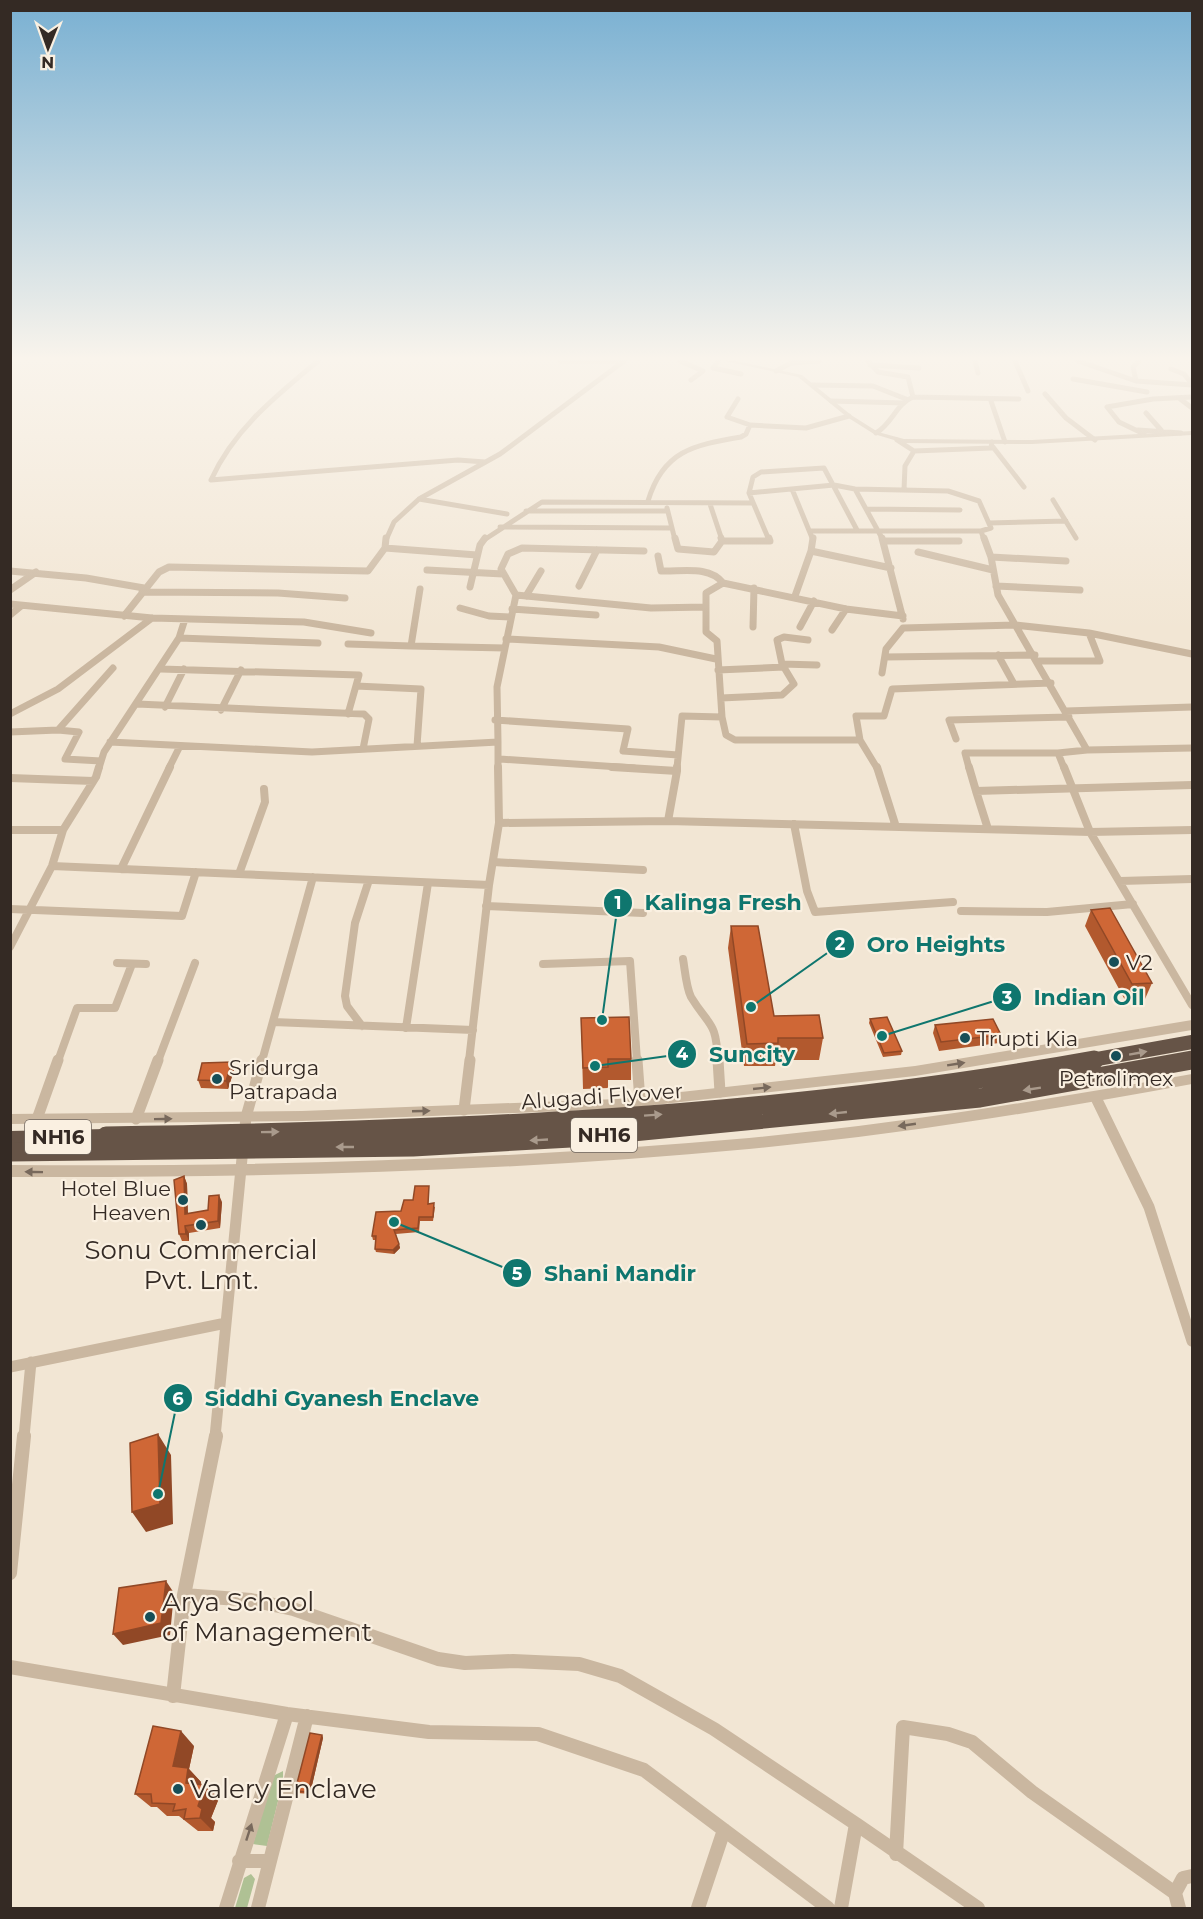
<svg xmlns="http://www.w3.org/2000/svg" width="1203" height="1919" font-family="Montserrat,sans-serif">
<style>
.green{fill:#afc194}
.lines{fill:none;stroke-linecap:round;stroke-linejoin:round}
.minor-far4{stroke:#cab7a0;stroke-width:5}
.minor-far3{stroke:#cab7a0;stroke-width:7}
.minor-far2{stroke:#cab7a0;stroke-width:8}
.minor-far1{stroke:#cab7a0;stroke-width:11}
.minor{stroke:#cab7a0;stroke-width:14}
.tertiary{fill:#cab7a0;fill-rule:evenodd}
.trunk{fill:#665447;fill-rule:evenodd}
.trunk-bridge-far1{stroke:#665447;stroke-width:14}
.trunk-bridge{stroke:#665447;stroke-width:19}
.wall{fill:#b2592e}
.shaded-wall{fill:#914826}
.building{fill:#cf6736;stroke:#914826;stroke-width:1.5}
.oneway{fill:#a99a8c}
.oneway2{fill:#78695c}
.poi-dot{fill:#174e57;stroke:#faf0e1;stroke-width:2}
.labels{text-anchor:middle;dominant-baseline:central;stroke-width:4.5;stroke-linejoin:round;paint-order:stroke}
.shield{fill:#faf0e1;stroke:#6f655d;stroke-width:1.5}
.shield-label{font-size:20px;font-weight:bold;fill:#342a24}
.poi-label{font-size:21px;fill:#342a24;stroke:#faf0e1;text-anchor:start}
.street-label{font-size:21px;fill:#342a24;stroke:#faf0e1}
.near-poi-label{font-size:26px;fill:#342a24;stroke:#faf0e1;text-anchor:start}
.leader{fill:none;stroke:#0f766e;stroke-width:2}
.callout-dot{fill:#0f766e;stroke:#faf0e1;stroke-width:2}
.mark-label{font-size:18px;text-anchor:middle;font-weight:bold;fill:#fff}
.callout-label{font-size:22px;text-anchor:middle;font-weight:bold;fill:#0f766e;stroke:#faf0e1;stroke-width:4.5;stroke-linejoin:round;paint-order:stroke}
</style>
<rect width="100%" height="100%" fill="#f2e6d4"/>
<path class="green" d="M 283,1771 L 283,1781 L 267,1846 L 253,1844 L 273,1776 Z
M 251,1874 L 255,1879 L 247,1908 L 235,1908 L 244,1878 Z"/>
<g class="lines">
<path class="minor-far4" d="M 318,361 C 276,396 234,429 211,480 L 458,460 L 485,462
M 560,361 L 616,361
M 680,361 L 703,371 L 691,380
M 718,361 L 713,368 L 741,374
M 868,361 L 878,372 L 908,377 L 913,397
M 975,361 L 978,373
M 1015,361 L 1028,391
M 1078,361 L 1136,381 L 1192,385
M 870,365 L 919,368
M 1171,369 L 1184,374 L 1192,384
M 776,371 L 791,363 L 819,361
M 1073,379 L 1147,392
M 1136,381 L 1133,367 L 1139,361
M 812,385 L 873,386 L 906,399
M 1045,394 L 1066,418 L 1095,440
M 1179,398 L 1192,408
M 738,399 L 727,417 L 750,425
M 831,401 L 904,403
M 991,401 L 1005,442
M 1146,413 L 1161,430
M 1138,430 L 1181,433
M 876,433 C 892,424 896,404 913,397 L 1019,399
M 1144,434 L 1119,422 L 1107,407 L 1153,399 L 1192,397
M 897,440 L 914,451
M 993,447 L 1024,487
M 792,489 L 813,540
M 855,489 L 883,540
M 904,490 L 905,466 L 914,451 L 991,448 L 992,442
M 749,493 L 753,477 L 761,472 L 824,468 L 857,530
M 419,499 L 507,514
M 1053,500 L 1076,538
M 648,501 C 663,451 693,445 741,437 L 746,434 L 750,425 L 806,428 L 849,416
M 710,504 L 722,540
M 667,508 L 675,540
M 866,509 L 960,510
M 526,511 L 667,511
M 989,523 L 1066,521
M 500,527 L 672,528
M 981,531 L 984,540
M 386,540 L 394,522 L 419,499 L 500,454 L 624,361
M 484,540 L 542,502 L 753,503
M 769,540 L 749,493 L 834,485 L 855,489 L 948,491 L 979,501 L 991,528 L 981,531 L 810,531"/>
<path class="minor-far3" d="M 675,538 L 678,549 L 714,552 L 722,541 L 721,538
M 882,538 L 903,619
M 984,538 L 991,557 L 998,595 L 1087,750 L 1058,753 L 1064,768
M 722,541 L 770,541 L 769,538
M 884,541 L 959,541
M 385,548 L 477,555
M 811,551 L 891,568
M 918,552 L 993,570
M 658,556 L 661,571 C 681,572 709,565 723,583 L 706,593 L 706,632 L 717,641 L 722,717 L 682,716 L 677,768
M 991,557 L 1066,561
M 427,570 L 503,574
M 10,571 L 86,578 L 144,588
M 723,583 L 846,609 L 903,616
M 579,586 L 597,550
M 996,586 L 1080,590
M 470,587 L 480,545 L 485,538
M 420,589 L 411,646 L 505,648
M 10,590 L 36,572
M 142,592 L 278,593 L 345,598
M 516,595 L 651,608 L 706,607
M 526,596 L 541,571
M 795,596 L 811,551 L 813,538
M 10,604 L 152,618 L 304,622 L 371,633
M 460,608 L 489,616 L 510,617
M 512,609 L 596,615
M 10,615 L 21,606
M 124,616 L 159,572 L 169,567 L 368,571 L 385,548 L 386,538
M 753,627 L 754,588
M 800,627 L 814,601
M 832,630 L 846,609
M 179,638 L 318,643
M 506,639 L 659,647 L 716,659
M 348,644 L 411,646
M 998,655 L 1014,684
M 885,657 L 1035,655
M 1039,661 L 1100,661 L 1089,633
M 782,664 L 817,665
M 161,669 L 359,675 L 348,714
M 718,670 L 784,667
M 882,673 L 886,649 L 903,628 L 1015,625 L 1089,633 L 1192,654
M 356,686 L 421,689 L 417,746
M 721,698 L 782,695 L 794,684 L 782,664 L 777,640 L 784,637 L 808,640
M 137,704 L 364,714 L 369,719 L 363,749
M 165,707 L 184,669
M 221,710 L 241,670
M 1066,711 L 1192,707
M 10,714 L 58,689 L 152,618
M 722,717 L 726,735 L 735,740 L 860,740
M 495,720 L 628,729 L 623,751 L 678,755
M 10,732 L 58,730
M 956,739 L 949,720 L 1069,717
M 110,742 L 312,752 L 498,742 L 498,768
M 498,742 L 497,687 L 516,595 L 501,569 L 508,554 L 522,548 L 644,551
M 1087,750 L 1192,748
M 500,759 L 634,768
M 101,761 L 65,759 L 79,732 L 58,730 L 113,668
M 99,768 L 104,752 L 179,638 L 185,619
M 169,768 L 180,746
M 877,768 L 860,740 L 856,716 L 884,716 L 892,689 L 1051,683
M 969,768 L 965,753 L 1058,753"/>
<path class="minor-far2" d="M 612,767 L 677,771 L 668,821
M 877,767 L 896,827
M 969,767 L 976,791
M 1064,767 L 1090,832 L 1192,830
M 677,771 L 677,767
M 10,778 L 93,781
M 499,823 L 668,821 L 1090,832 L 1192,1005
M 794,824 L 807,891 L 815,912 L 953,902
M 988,829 L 976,791 L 1192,785
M 10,830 L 63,830
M 493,862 L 643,870
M 52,866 L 489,885 L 499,823 L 498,767
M 121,869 L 170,767
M 239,874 L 265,802 L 264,789
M 1120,881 L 1192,879
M 486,906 L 643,913
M 10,909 L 182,916 L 196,872
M 961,911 L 1047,912 L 1133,904
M 10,947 L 52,866 L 63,830 L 96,777 L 99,767
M 683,959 C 685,970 686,987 691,997 C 710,1028 716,1020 718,1061
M 117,963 L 146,964
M 543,964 L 630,961 L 637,1061
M 273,1022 L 473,1030
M 362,1026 L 347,1006 L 345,996 L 355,923 L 369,880
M 406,1028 L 428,883
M 58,1061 L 77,1008 L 115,1008 L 132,964
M 158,1061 L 195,963
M 262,1061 L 313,877
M 469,1061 L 489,885"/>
<path class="minor-far1" d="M 637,1060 L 640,1101
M 718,1060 L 720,1092
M 1096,1098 L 1149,1207 L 1192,1341
M 464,1110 L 470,1060
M 37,1119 L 58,1060
M 136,1119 L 158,1060
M 10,1367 L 226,1323
M 24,1437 L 31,1362
M 215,1437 L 246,1117 L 262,1060"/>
<path class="minor" d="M 10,1573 L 24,1436
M 184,1595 L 251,1600 L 293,1609 L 438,1659 L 465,1663 L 513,1661 L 579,1664 L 620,1676 L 714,1729 L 856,1824
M 10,1667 L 287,1714 L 429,1732 L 538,1734 L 644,1770 L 828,1908
M 173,1696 L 184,1595 L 216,1436
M 896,1854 L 903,1727 L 948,1734 L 972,1742 L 1032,1792 L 1175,1893
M 239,1861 L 270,1861
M 226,1908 L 287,1714
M 258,1908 L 307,1716
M 698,1908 L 724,1830
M 841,1908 L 856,1824 L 978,1908
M 1179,1908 L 1175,1893 L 1183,1878 L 1192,1876"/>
<path class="tertiary" d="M 725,361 L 736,361 L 802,375 L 851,415 L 878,432 L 904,439 L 1032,440 L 1192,431 L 1192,435 L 1032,444 L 904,443 L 874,434 L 847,417 L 798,377 Z
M 1192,1020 L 1192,1030 L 915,1076 L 618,1109 L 302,1121 L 10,1124 L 10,1114 L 302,1111 L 618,1099 L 915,1066 Z
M 1192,1074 L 1192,1084 C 1045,1111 898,1135 749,1149 C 503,1172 257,1178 10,1177 L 10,1165 C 257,1167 503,1160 749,1138 C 898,1124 1045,1100 1192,1074 Z"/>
<path class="trunk" d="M 106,1129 L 112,1131 L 115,1136 L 112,1141 L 106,1143 L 10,1145 L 10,1131 Z"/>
<path class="trunk-bridge-far1" d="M 1086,1061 L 1192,1042
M 1185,1061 L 1192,1060"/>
<path class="trunk-bridge" d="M 106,1136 C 436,1131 768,1119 1094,1060
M 10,1152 L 413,1147 L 571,1138 L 980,1098 L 1192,1060"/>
</g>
<path class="wall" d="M 1091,910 L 1152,983 L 1145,999 L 1125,1000 L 1085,926 Z
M 731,926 L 774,1016 L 823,1038 L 819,1060 L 776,1060 L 775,1066 L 744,1066 L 728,948 Z
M 581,1018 L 631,1059 L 631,1080 L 608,1080 L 608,1088 L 583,1089 Z
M 870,1019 L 902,1051 L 901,1055 L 883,1057 L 869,1023 Z
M 935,1025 L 1001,1035 L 999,1043 L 939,1051 L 933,1033 Z
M 234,1070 L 228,1089 L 201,1088 L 198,1080 Z
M 184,1176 L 187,1184 L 188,1214 L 208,1210 L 222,1202 L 220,1228 L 189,1233 L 189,1241 L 182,1241 L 179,1234 Z
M 429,1190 L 428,1204 L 435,1207 L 433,1221 L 420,1221 L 419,1232 L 396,1234 L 400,1248 L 394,1254 L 376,1252 L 375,1249 L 376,1240 L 373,1240 L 372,1236 Z
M 322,1735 L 323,1738 L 310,1794 L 297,1793 L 295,1791 Z
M 194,1746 L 189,1769 L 201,1782 L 201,1784 L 205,1785 L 219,1798 L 211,1818 L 215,1822 L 213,1831 L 198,1831 L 179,1816 L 167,1816 L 157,1807 L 151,1807 L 135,1794 Z"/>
<path class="shaded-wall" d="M 232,1062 L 234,1070 L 228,1089 L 226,1081 Z
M 184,1176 L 187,1184 L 188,1221 L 185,1214 Z
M 219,1195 L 222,1202 L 220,1228 L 218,1221 Z
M 185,1226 L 189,1233 L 189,1241 L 186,1234 Z
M 399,1244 L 400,1248 L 394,1254 L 393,1250 Z
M 158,1434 L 171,1455 L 173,1524 L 146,1532 L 132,1512 Z
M 166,1581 L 174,1593 L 170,1635 L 123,1645 L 113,1634 Z
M 181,1731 L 194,1746 L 189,1769 L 201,1782 L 199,1796 L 186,1783 L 173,1766 Z
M 322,1735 L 323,1738 L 310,1794 L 308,1792 Z
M 205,1785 L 219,1798 L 211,1818 L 215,1822 L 213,1831 L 200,1818 L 198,1806 Z"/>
<path class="building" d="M 1110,908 L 1152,983 L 1132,984 L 1091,910 Z
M 731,926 L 758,926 L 774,1016 L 819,1015 L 823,1038 L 778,1038 L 778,1043 L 747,1044 Z
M 629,1017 L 631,1059 L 608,1059 L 608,1067 L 583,1068 L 581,1018 Z
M 887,1017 L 902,1051 L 884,1053 L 870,1019 Z
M 993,1019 L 1001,1035 L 941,1042 L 935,1025 Z
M 232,1062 L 226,1081 L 198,1080 L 202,1063 Z
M 184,1176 L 185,1214 L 208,1210 L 209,1196 L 219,1195 L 218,1221 L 185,1226 L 186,1234 L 179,1234 L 174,1180 Z
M 415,1186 L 429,1186 L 428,1204 L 434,1203 L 433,1217 L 419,1217 L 418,1228 L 394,1230 L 399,1244 L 393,1250 L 375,1249 L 376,1236 L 372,1236 L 376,1212 L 401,1211 L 404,1200 L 413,1200 Z
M 158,1434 L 160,1504 L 132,1512 L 130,1443 Z
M 166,1581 L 161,1623 L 113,1634 L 119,1588 Z
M 153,1726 L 181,1731 L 173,1766 L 188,1768 L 186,1783 L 205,1785 L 198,1806 L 202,1809 L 200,1818 L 184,1819 L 186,1809 L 173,1811 L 175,1804 L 152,1803 L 151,1794 L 135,1794 Z
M 310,1733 L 322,1735 L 308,1792 L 295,1791 Z"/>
<defs><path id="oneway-solid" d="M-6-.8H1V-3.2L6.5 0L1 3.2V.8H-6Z" transform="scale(1.5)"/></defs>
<g class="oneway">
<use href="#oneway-solid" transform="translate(1138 1053) rotate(-10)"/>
<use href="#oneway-solid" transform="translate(1032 1089) rotate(171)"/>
<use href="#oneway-solid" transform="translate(838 1113) rotate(174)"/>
<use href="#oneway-solid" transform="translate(653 1115) rotate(-4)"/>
<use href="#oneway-solid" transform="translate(270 1132) rotate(-1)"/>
<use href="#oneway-solid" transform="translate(539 1140) rotate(177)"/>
<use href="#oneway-solid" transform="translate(345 1147) rotate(180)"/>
</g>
<g class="oneway2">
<use href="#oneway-solid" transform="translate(956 1064) rotate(-9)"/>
<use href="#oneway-solid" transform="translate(762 1088) rotate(-6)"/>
<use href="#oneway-solid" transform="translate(421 1111) rotate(-2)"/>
<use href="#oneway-solid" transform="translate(163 1119) rotate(-1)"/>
<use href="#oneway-solid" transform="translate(907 1125) rotate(172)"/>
<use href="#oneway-solid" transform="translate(34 1172) rotate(-179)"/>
<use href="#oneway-solid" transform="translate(249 1832) rotate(-72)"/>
</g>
<linearGradient id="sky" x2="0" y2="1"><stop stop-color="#79b0d2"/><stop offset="0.57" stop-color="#f9f4ec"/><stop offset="1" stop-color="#f9f4ec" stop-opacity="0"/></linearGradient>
<rect width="1203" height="629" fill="url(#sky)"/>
<g class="poi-dot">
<circle cx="1114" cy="962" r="6"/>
<circle cx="965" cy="1038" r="6"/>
<circle cx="1116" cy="1056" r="6"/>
<circle cx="217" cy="1079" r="6"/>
<circle cx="183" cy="1200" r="6"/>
<circle cx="201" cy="1225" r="6"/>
<circle cx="150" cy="1617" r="6"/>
<circle cx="178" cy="1789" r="6"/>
</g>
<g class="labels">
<g class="shield">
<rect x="571" y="1118" width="66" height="34" rx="4.5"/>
<rect x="25" y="1120" width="66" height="34" rx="4.5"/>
</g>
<g class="shield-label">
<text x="604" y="1135">NH16</text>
<text x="58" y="1137">NH16</text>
</g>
<g class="poi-label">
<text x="1126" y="962">V2</text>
<text x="977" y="1038">Trupti Kia</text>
<text x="229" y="1067">Sridurga<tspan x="229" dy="24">Patrapada</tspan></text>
<text x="1116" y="1078" text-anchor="middle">Petrolimex</text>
<text x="171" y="1188" text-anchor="end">Hotel Blue<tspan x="171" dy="24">Heaven</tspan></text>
</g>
<g class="street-label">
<text transform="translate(602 1096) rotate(-4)">Alugadi Flyover</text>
</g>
<g class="near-poi-label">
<text x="201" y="1250" text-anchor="middle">Sonu Commercial<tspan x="201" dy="30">Pvt. Lmt.</tspan></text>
<text x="162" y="1602">Arya School<tspan x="162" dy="30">of Management</tspan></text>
<text x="190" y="1789">Valery Enclave</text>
</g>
</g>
<path class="leader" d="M602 1020L618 903M751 1007L840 944M882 1036L1007 997M595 1066L682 1054M394 1222L517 1273M158 1494L178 1398"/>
<g class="callout-dot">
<circle cx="602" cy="1020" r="6"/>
<circle cx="751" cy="1007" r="6"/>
<circle cx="882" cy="1036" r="6"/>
<circle cx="595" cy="1066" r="6"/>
<circle cx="394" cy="1222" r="6"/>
<circle cx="158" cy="1494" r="6"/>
<circle cx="618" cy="903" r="15"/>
<circle cx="840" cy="944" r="15"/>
<circle cx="1007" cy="997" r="15"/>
<circle cx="682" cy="1054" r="15"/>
<circle cx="517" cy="1273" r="15"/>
<circle cx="178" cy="1398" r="15"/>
</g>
<g class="mark-label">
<text x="618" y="909">1</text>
<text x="840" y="950">2</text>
<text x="1007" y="1004">3</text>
<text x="682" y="1060">4</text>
<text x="517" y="1280">5</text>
<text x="178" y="1405">6</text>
</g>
<g class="callout-label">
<text x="723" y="910">Kalinga Fresh</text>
<text x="936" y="952">Oro Heights</text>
<text x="1089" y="1005">Indian Oil</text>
<text x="752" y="1062">Suncity</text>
<text x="620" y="1281">Shani Mandir</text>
<text x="342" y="1406">Siddhi Gyanesh Enclave</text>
</g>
<rect width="1203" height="1919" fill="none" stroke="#342a24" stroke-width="24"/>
<g transform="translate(48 48) rotate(181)" stroke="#faf0e1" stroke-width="4.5" paint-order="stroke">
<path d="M0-4.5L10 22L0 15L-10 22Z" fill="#342a24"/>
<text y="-9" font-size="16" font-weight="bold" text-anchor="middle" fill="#342a24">N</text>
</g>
</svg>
